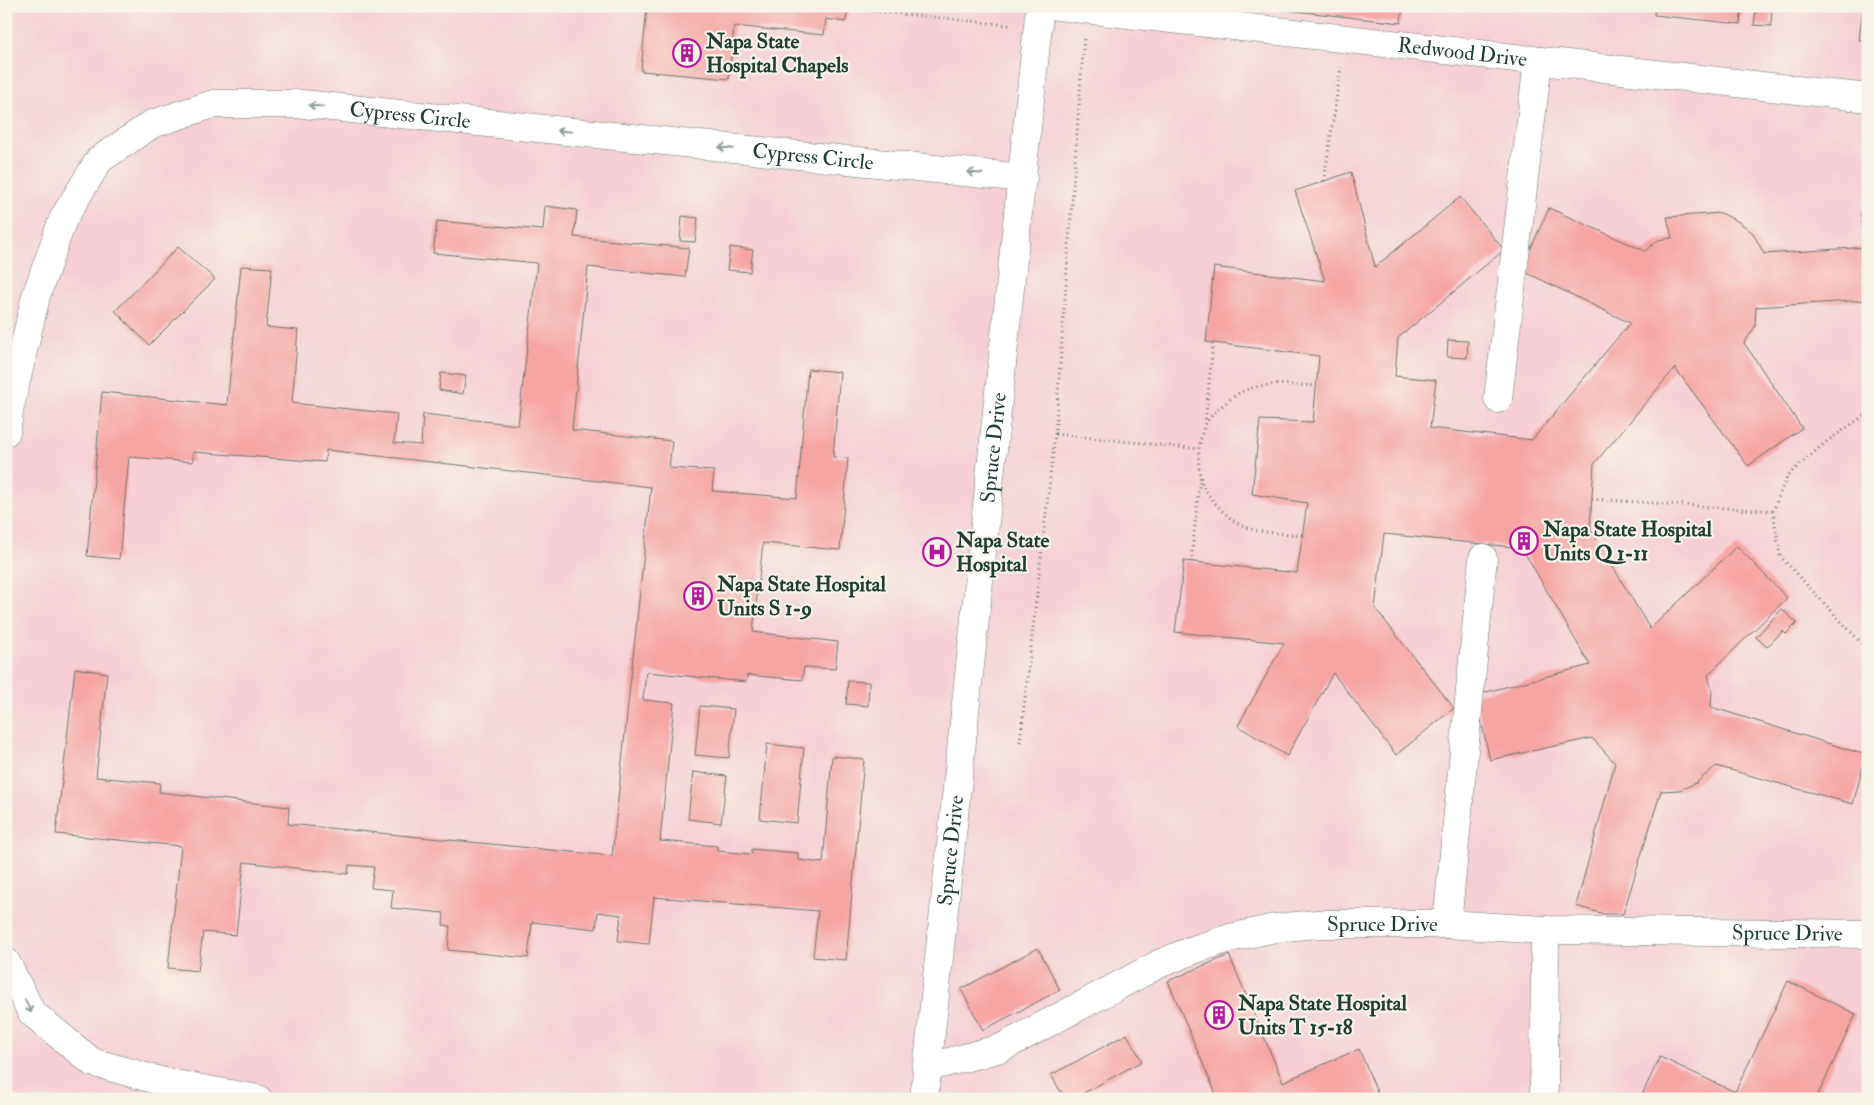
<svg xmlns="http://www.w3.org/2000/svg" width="1874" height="1105" font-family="'IM FELL Double Pica',serif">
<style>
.built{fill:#f6cfd6}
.building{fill:#f6a5a3}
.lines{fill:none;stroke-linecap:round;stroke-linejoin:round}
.minor-casing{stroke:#6a776a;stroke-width:29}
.path{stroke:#6a776a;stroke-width:3;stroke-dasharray:1 4;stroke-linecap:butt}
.minor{stroke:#fff;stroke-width:28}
.oneway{stroke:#8f9e9a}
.labels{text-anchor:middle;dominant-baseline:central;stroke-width:4.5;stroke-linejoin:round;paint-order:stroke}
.poi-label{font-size:21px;font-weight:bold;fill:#1f3d34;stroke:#f7f3e8;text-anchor:start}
.street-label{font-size:21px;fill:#1f3d34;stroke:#f7f3e8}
</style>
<rect width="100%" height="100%" fill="#f7f3e8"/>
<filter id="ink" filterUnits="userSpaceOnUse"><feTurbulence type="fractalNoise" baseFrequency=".02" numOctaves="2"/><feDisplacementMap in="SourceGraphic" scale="10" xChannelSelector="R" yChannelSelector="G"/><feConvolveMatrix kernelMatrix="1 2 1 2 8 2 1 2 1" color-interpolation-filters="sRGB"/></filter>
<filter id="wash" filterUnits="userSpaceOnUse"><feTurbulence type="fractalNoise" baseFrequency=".0096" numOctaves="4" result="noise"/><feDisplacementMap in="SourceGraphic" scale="20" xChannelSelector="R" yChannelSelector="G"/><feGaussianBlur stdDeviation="1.12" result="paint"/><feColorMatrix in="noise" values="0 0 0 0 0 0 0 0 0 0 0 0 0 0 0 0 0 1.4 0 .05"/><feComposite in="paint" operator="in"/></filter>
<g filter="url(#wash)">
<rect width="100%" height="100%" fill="#f5e4cd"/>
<path class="built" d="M 6,6 L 1868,6 L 1868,1099 L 6,1099 Z"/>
<g id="blocks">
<path class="building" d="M 647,6 L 850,6 L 845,22 L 826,19 L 824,35 L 734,26 L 729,79 L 641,71 Z
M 1251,6 L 1403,6 L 1401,23 Z
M 1655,6 L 1742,6 L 1740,24 L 1654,15 Z
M 1863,6 L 1868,6 L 1868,41 L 1859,40 Z
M 1756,7 L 1772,9 L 1771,26 L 1754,25 Z
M 1351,172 L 1375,267 L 1460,197 L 1504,250 L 1398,338 L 1395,376 L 1436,380 L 1430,428 L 1532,440 L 1630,323 L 1521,270 L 1549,208 L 1645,251 L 1658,240 L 1672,238 L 1667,217 L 1721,213 L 1739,222 L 1753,233 L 1764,254 L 1868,247 L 1868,300 L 1756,307 L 1755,327 L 1744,343 L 1802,428 L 1748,466 L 1675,368 L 1594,464 L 1590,528 L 1650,629 L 1737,546 L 1787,598 L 1708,675 L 1712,692 L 1711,707 L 1866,755 L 1853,804 L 1716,766 L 1696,783 L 1680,790 L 1661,791 L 1623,914 L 1604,914 L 1576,906 L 1615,763 L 1592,738 L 1490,760 L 1475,695 L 1590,665 L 1522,548 L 1384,534 L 1375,608 L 1454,708 L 1396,755 L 1333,673 L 1287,756 L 1238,726 L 1284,643 L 1175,632 L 1184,561 L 1297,573 L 1307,503 L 1252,494 L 1260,420 L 1313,422 L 1319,356 L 1206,342 L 1214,267 L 1325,281 L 1295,191 Z
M 545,206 L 577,210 L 574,237 L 689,248 L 685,277 L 588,267 L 572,430 L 672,441 L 669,468 L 714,471 L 712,491 L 797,498 L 808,369 L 840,372 L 833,457 L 848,458 L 840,550 L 763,543 L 753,632 L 838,642 L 835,669 L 804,667 L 802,680 L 747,675 L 746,682 L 648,672 L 646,672 L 643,700 L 674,703 L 660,841 L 717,846 L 717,851 L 752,854 L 752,849 L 798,853 L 798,860 L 823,863 L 832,756 L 864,759 L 846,960 L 813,957 L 818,911 L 654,897 L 649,944 L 618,941 L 621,915 L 598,912 L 596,929 L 532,922 L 528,958 L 448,950 L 450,926 L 443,925 L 444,913 L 391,908 L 393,890 L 371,888 L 374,867 L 349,865 L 348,874 L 244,862 L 236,935 L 203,932 L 198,971 L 168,968 L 181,846 L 56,834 L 75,668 L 107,673 L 96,777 L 160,783 L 159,792 L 289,807 L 288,824 L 612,856 L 651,487 L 326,450 L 325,462 L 193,452 L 193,462 L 129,457 L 119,559 L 87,556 L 102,392 L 227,405 L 241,266 L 272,268 L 266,327 L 298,330 L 292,403 L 397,414 L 394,443 L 421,445 L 423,414 L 518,425 L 537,263 L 433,253 L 437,221 L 543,230 Z
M 1868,211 L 1868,234 L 1863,234 L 1861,212 Z
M 682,216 L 698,218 L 695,242 L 680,241 Z
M 178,247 L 215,279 L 149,345 L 115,311 Z
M 730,247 L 753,250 L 750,272 L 727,270 Z
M 1448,340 L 1468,341 L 1467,358 L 1447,357 Z
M 441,373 L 466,376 L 463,394 L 439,390 Z
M 1782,609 L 1797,623 L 1786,634 L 1783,631 L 1767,647 L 1756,637 Z
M 848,681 L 869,682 L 868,706 L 846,704 Z
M 700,706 L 734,709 L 729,758 L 695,755 Z
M 767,744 L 804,748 L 797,823 L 760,819 Z
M 693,772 L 727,776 L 721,823 L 688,819 Z
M 1038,948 L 1060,990 L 983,1030 L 961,989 Z
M 1229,955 L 1283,1082 L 1359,1049 L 1380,1099 L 1218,1099 L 1168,981 Z
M 1788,981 L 1856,1014 L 1816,1099 L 1640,1099 L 1660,1057 L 1735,1092 Z
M 1127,1034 L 1142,1061 L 1073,1099 L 1065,1099 L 1051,1075 Z"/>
</g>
</g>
<g filter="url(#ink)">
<use href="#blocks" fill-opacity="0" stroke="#6a776a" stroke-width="1"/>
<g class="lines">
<defs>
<g id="minor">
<path id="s1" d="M 1057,6 L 1868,98"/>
<path d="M 1498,399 L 1538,61"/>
<path id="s2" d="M 6,432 L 10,407 L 36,296 L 63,219 L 99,160 L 152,124 L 213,104 L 303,104 L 1023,178"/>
<path d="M 1447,924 L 1483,558"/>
<path d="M 6,962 L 32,1013 L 92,1062 L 164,1082 L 258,1099"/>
<path id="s3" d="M 926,1068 L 1001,1048 L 1159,964 L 1193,950 L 1230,938 L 1275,928 L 1317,924 L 1447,924 L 1545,930 L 1868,934"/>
<path id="s4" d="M 924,1099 L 1040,6"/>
<path d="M 1544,1099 L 1545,930"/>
</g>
</defs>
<use href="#minor" class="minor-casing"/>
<path class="path" d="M 854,9 L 1009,25
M 1324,181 L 1341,67
M 1868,413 L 1826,442 L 1787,476 L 1773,511 L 1780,556 L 1868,650
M 1205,424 L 1213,343
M 1055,434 L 1199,449
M 1592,499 L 1773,511
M 1302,535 C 1282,533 1257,534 1239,524 C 1227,518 1208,497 1203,485 C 1196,467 1197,439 1207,422 C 1212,413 1232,397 1241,392 C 1264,381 1292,385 1316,386
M 1191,562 L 1200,477
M 1020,742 L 1055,434 L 1084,37"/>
<use href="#minor" class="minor"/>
</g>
<defs><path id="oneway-shaft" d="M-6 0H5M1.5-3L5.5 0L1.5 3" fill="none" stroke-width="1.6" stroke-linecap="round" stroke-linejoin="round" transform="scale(1.25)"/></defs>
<g class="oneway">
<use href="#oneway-shaft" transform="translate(316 106) rotate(-174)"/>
<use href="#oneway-shaft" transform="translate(564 131) rotate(-174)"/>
<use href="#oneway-shaft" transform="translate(726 148) rotate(-174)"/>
<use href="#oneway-shaft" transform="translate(975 173) rotate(-174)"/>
<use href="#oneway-shaft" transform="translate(28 1006) rotate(63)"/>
</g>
</g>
<defs>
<symbol id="building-ring" viewBox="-11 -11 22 22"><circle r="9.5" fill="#f7f3e8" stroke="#b5179e" stroke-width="1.5"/><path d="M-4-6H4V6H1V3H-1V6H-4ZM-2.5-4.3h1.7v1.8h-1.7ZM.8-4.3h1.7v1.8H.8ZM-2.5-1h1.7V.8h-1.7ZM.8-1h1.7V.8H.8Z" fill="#b5179e"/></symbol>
<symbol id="hospital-ring" viewBox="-11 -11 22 22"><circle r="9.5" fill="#f7f3e8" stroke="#b5179e" stroke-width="1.5"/><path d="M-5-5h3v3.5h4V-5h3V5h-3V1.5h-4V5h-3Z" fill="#b5179e"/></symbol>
</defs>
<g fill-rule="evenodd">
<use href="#building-ring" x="671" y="37" width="32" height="32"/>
<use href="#building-ring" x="1508" y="525" width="32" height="32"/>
<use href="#hospital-ring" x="921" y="536" width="32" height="32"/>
<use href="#building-ring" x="682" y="580" width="32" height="32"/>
<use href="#building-ring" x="1203" y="999" width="32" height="32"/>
</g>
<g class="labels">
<g class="poi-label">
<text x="706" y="41">Napa State<tspan x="706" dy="24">Hospital Chapels</tspan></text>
<text x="1543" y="529">Napa State Hospital<tspan x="1543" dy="24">Units Q 1-11</tspan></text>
<text x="956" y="540">Napa State<tspan x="956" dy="24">Hospital</tspan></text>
<text x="717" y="584">Napa State Hospital<tspan x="717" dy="24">Units S 1-9</tspan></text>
<text x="1238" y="1003">Napa State Hospital<tspan x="1238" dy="24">Units T 15-18</tspan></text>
</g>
<g class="street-label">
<text stroke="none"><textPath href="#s1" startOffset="408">Redwood Drive</textPath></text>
<text stroke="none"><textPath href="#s2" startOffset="616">Cypress Circle</textPath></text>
<text stroke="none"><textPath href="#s2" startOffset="1021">Cypress Circle</textPath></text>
<text stroke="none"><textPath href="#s4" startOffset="655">Spruce Drive</textPath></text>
<text stroke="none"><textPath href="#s4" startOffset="250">Spruce Drive</textPath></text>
<text stroke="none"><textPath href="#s3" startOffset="486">Spruce Drive</textPath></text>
<text stroke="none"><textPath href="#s3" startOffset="891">Spruce Drive</textPath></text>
</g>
</g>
<rect width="1874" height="1105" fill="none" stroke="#f7f3e8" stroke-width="25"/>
</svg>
